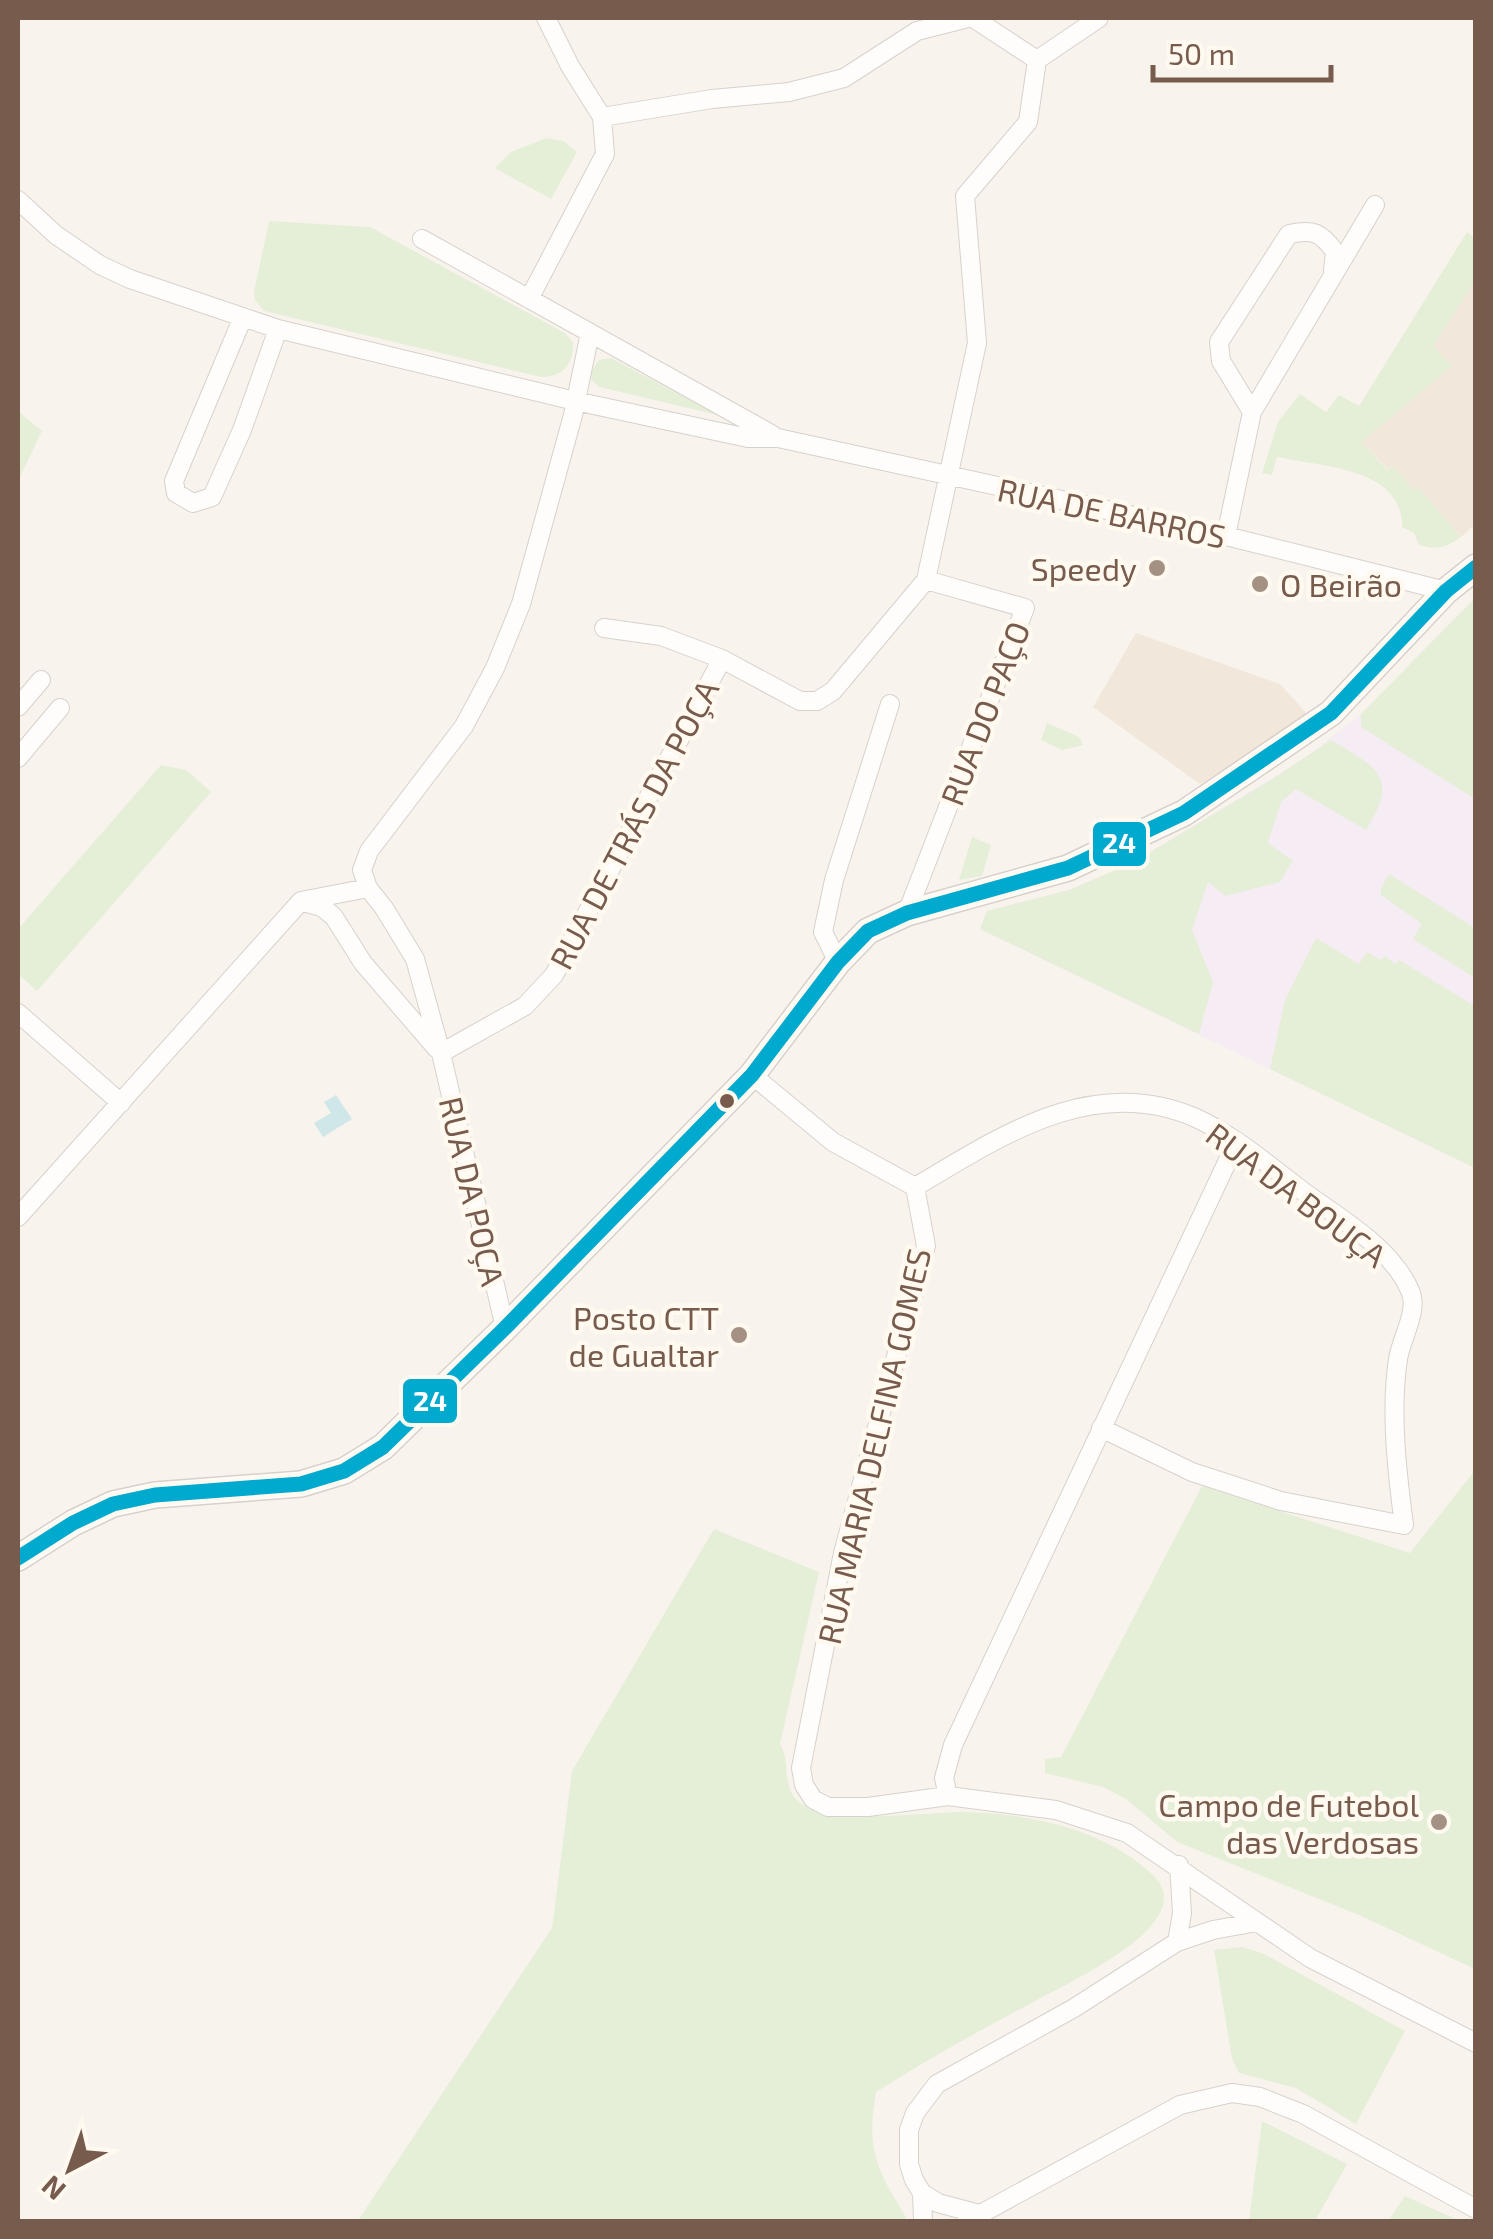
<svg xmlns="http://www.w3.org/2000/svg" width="1493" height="2239" font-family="'Exo 2',sans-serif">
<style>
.residential{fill:#f1e7db}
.education{fill:#f5ecf4}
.green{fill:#e5efd8}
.water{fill:#cfe7e9}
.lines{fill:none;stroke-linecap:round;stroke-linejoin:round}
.street-casing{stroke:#d7d1cb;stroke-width:20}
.secondary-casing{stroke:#d8d0c9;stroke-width:28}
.street{stroke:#fefdfc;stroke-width:18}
.secondary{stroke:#fefdfc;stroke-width:25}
.bus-1-casing{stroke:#fff9f0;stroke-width:22}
.bus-1{stroke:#00a9ce;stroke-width:15}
.poi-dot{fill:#a49184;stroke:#fff9f0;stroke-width:4}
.bus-dot{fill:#775b4c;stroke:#fff9f0;stroke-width:4}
.labels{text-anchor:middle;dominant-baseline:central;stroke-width:9;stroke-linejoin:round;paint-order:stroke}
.street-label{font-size:32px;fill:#775b4c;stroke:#fff9f0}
.poi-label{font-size:32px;fill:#775b4c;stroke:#fff9f0;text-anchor:end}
.line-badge{stroke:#fff9f0;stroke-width:4}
.badge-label{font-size:28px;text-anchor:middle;font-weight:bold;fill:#fff}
</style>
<rect width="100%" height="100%" fill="#f8f4ed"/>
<path class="residential" d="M 1475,281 L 1475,525 L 1461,537 L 1419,488 L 1415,491 L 1389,470 L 1361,442 L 1452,366 L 1433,346 Z
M 1136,633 L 1280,684 L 1309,716 L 1200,784 L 1093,707 Z"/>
<path class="education" d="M 1475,598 L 1475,1168 L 980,929 L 987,911 L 1069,890 L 1130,864 L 1305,758 L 1361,714 Z"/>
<path class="green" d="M 546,138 L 563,141 L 577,152 L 551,199 L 495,168 L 511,152 Z
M 269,221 L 370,227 L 565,333 L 573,342 C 574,364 563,377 541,377 L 264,311 L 255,300 L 254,292 Z
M 1467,232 L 1475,238 L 1475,281 L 1433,346 L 1452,366 L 1361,442 L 1388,470 L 1393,466 L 1414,490 L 1418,487 L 1461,537 C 1445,548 1437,550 1419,545 L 1414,533 L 1402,527 C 1403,467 1321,467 1277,457 L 1272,475 L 1262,473 L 1278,422 L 1300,394 L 1326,412 L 1339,395 L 1359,406 Z
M 611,358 L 718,415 L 599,387 L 591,380 L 592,370 L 599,360 Z
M 18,411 L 42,431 L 18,481 Z
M 1475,598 L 1475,799 L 1361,727 L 1361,714 Z
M 1047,723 L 1079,737 L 1083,745 L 1062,750 L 1041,740 Z
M 1331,740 C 1377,768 1400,776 1366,830 L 1296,789 L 1281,802 L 1268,843 L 1293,861 L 1280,882 L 1225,896 L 1208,882 L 1192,930 L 1213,982 L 1199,1034 L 980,929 L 987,911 L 1069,890 L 1130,864 L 1271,780 Z
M 161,765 L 186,770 L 211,792 L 37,991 L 18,974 L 18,929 Z
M 972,837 L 991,845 L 982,876 L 959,880 Z
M 1389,874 L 1475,928 L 1475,978 L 1413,939 L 1422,924 L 1381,895 L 1381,888 Z
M 1316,938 L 1359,964 L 1367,952 L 1381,960 L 1384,956 L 1396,964 L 1399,960 L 1475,1006 L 1475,1168 L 1270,1069 L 1285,1000 Z
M 1475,1470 L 1475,1969 L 1359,1915 L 1177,1842 L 1126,1799 L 1103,1787 L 1045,1773 L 1045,1759 L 1061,1757 L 1202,1486 L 1410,1553 Z
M 714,1529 L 819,1572 L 780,1744 C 791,1761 781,1784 797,1800 C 822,1827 925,1812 962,1812 C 1027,1813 1105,1828 1153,1875 C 1198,1918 1092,1970 1062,1987 C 999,2020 936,2054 876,2092 C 866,2150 876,2168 906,2217 L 905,2221 L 357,2222 L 552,1928 L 572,1771 Z
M 1242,1947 L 1262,1953 L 1405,2031 L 1356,2124 L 1296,2088 L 1239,2073 L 1232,2059 L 1214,1950 Z
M 1262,2121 L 1347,2164 L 1315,2221 L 1249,2221 Z
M 1405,2196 L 1460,2221 L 1388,2221 Z"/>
<path class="water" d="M 336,1095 L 352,1119 L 323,1137 L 314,1123 L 331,1113 L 324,1102 Z"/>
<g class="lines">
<defs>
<path id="street" d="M 973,18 L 1037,60 L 1099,18
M 602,117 L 712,99 L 789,92 L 844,78 L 917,31 L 968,18
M 18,200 L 56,235 L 100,265 L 130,279 L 278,329 L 575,401 L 748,438 L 778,438 L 1226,536 L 1446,591
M 422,239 L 773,435
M 529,299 L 605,154 L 602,117 L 570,66 L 546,18
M 243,317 L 174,481 L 176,493 L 193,503 L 212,497 L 242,430 L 278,329
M 1252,412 L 1221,361 L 1219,342 L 1289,234 C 1313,229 1321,232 1335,252 L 1333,270
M 1226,536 L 1252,412 L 1375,205
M 722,659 L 800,701 L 817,701 L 833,691 L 926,580 L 977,343 L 965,196 L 1028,122 L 1037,60
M 18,707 L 41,680
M 18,758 L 60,708
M 303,902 L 322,907 L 334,917 L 363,963 L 437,1049
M 907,913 L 1025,608 L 926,580
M 838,962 L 823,932 L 834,880 L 890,704
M 18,1013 L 121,1103
M 441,1053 L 525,1006 L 554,975 L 722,659 L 661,636 L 604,628
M 752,1075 L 833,1142 L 915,1187
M 915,1187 L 926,1246 L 843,1553 L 801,1768 L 804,1785 L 813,1799 L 828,1807 L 868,1807 L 948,1796 L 1056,1810 L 1127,1833 L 1310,1958 L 1476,2043
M 915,1187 C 1001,1136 1093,1073 1196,1118 C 1237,1137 1272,1168 1308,1195 C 1344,1221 1394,1250 1411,1293 C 1418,1312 1401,1339 1398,1359 C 1390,1412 1397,1472 1404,1525 L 1281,1501 L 1192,1472 L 1101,1428
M 18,1217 L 301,901 L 368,888
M 505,1328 L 441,1053 L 415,959 L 384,908 L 368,888 L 362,870 L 369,851 L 464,726 L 495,668 L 521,604 L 573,415 L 590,333
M 948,1796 L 944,1778 L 953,1745 L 1237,1141
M 1177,1942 L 1182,1913 L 1179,1865
M 922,2193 L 923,2222
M 979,2214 L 938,2203 L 922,2193 L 914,2180 L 909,2164 L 909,2130 L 915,2113 L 937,2084 L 1074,2008 L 1177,1942 L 1213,1930 L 1257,1922
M 966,2222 L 1180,2105 L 1232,2093 L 1260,2097 L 1303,2114 L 1476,2209"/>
<path id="secondary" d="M 18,1558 L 73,1523 L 113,1504 L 155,1495 L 301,1484 L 344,1471 L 383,1447 L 505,1328 L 752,1075 L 838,962 L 868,931 L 907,913 L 1068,868 L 1184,813 L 1331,713 L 1446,591 L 1476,567"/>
</defs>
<use href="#street" class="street-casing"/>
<use href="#secondary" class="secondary-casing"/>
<use href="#street" class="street"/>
<use href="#secondary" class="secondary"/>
<defs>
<path id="bus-1" d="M 18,1558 L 73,1523 L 113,1504 L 155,1495 L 301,1484 L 344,1471 L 383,1447 L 505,1328 L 752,1075 L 838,962 L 868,931 L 907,913 L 1068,868 L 1184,813 L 1331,713 L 1446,591 L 1476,567"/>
</defs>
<use href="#bus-1" class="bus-1-casing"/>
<use href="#bus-1" class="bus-1"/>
</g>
<g class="poi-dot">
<circle cx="1157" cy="568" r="10"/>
<circle cx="1260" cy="584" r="10"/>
<circle cx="739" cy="1335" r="10"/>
<circle cx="1439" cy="1822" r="10"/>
</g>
<circle class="bus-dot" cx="727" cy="1101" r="9"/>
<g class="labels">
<g class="street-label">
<text transform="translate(1112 512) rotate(12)">RUA DE BARROS</text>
<text transform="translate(984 713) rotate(-69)">RUA DO PAÇO</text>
<text transform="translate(633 824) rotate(-62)">RUA DE TRÁS DA POÇA</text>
<text transform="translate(473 1191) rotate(77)">RUA DA POÇA</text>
<text transform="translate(1297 1194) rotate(37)">RUA DA BOUÇA</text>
<text transform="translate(873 1446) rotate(-77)">RUA MARIA DELFINA GOMES</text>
</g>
<g class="poi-label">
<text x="1137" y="568">Speedy</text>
<text x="1280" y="584" text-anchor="start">O Beirão</text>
<text x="719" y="1317">Posto CTT<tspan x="719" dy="37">de Gualtar</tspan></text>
<text x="1419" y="1804">Campo de Futebol<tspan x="1419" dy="37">das Verdosas</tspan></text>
</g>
</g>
<g class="line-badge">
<rect x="1091" y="820" width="57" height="48" rx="10" fill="#00a9ce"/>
<rect x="401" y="1377" width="58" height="48" rx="10" fill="#00a9ce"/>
</g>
<g class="badge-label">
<text x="1119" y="853">24</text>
<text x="430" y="1411">24</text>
</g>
<rect width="1493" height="2239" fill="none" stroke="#775b4c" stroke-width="40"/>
<g transform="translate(70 2169) rotate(221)" stroke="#fff9f0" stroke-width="8" paint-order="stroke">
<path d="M0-8L18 38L0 25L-18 38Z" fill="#775b4c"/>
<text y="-15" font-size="28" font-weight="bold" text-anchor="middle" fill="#775b4c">N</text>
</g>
<path d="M1153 65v15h178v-15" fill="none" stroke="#775b4c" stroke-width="5"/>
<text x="1168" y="65" font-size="30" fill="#775b4c" stroke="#fff9f0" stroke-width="8" paint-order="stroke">50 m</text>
</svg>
